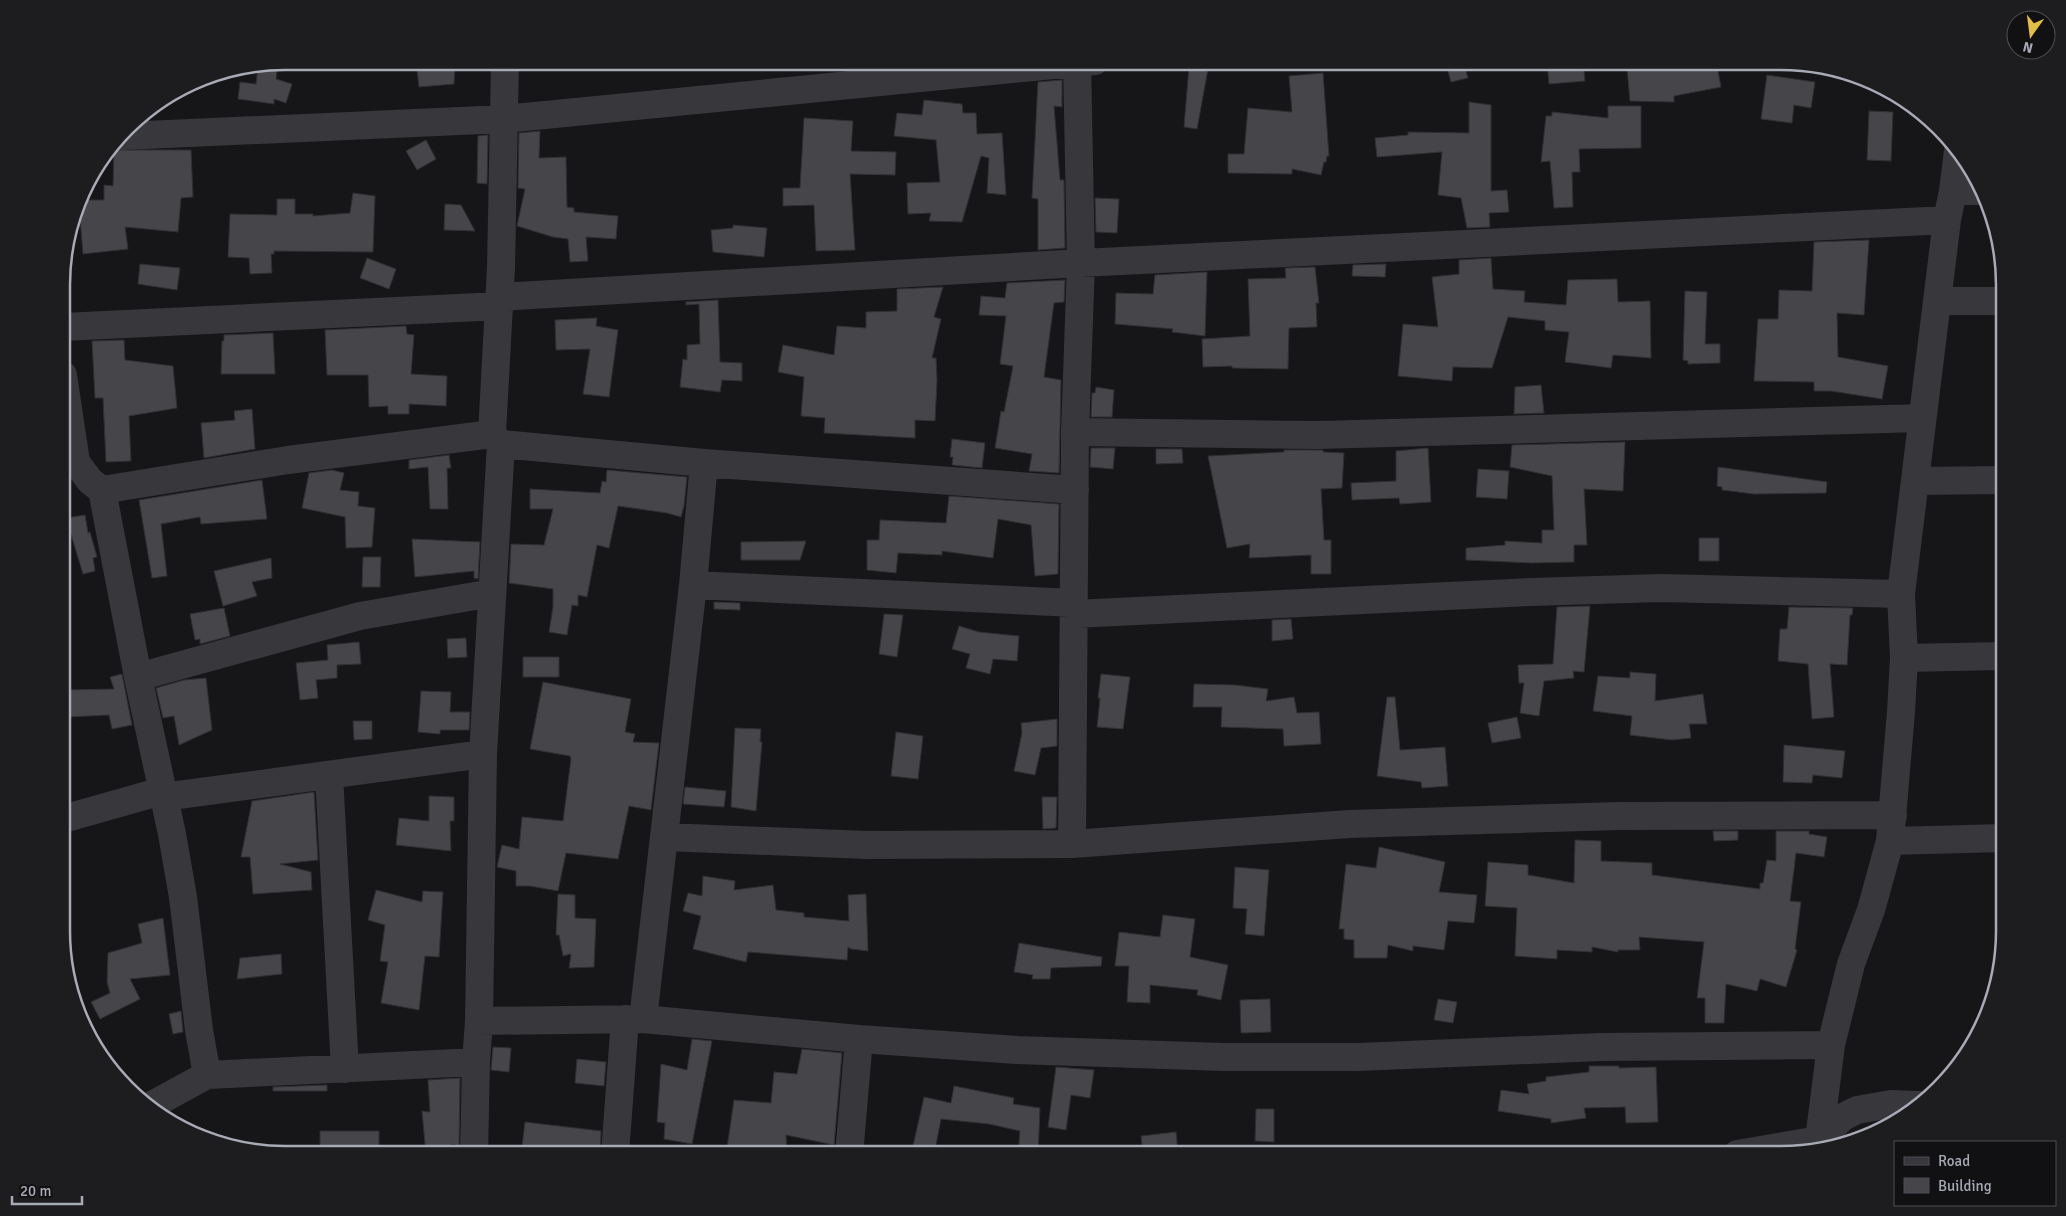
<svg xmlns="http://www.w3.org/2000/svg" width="2066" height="1216" font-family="Signika,sans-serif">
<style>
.building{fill:#45454a;stroke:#303033}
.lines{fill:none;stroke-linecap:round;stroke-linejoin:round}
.minor{stroke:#37373c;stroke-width:28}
.rim{fill:none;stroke:#a8abb6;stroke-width:2.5}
</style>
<rect width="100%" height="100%" fill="#161517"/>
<path class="building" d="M 416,61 L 434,61 L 435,67 L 455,66 L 454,84 L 419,87 Z
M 1456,61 L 1463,61 L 1468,78 L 1451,82 L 1446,64 Z
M 1547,61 L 1583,61 L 1585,81 L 1549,84 Z
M 1689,61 L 1716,61 L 1721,87 L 1674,96 L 1674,102 L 1630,101 L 1627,68 L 1652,66 L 1653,63 L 1690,64 Z
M 278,63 L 276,79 L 292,84 L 286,103 L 274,99 L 274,104 L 238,99 L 240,82 L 256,84 L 258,67 Z
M 1189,67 L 1208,69 L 1197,129 L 1184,127 Z
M 1323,73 L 1329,156 L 1327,156 L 1326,162 L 1324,162 L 1321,175 L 1292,169 L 1292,174 L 1228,173 L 1228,154 L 1244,154 L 1248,108 L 1292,112 L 1289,76 Z
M 1767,75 L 1815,82 L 1811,108 L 1794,105 L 1792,123 L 1761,119 Z
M 1062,80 L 1062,107 L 1054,106 L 1060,180 L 1064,180 L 1065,248 L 1038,250 L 1038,199 L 1032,198 L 1038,82 Z
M 924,100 L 962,104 L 963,113 L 976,113 L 977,134 L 1002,133 L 1006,195 L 987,193 L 989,158 L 981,156 L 962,222 L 929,221 L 931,213 L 908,214 L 907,183 L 940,182 L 936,140 L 894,136 L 897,113 L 922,115 Z
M 1469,102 L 1491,105 L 1491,191 L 1507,190 L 1509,212 L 1489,213 L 1490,227 L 1467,228 L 1461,198 L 1438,195 L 1442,152 L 1377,157 L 1375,138 L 1408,135 L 1408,132 L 1469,133 Z
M 1608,106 L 1641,106 L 1641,148 L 1579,149 L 1580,172 L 1572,172 L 1573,207 L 1554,208 L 1550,161 L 1541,162 L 1546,116 L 1552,116 L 1552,112 L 1608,118 Z
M 1869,111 L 1893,112 L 1891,161 L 1867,160 Z
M 804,118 L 853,121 L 851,151 L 896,152 L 895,175 L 850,174 L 855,250 L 816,251 L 814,205 L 783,206 L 783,188 L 800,188 Z
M 540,131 L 539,158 L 566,157 L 567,207 L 574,208 L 574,212 L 618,216 L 616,239 L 586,237 L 588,261 L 570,262 L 568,239 L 553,237 L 517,226 L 525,189 L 518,188 L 519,133 Z
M 488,135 L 487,184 L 477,183 L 478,136 Z
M 426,140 L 436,159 L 417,170 L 406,151 Z
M 114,150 L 191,150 L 193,197 L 181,198 L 178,232 L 125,227 L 128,249 L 83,254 L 80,218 L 75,217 L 80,200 L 104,200 L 104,185 L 113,186 Z
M 353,193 L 375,196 L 373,252 L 274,251 L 274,254 L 271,254 L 272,273 L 250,274 L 249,258 L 228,257 L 230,214 L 277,215 L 277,199 L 295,199 L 295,214 L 313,214 L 313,216 L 350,213 Z
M 1095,198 L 1119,199 L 1117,233 L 1096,232 Z
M 445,204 L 461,205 L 475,231 L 444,230 Z
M 733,225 L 767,228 L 764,257 L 713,252 L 711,230 L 733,228 Z
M 1869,240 L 1864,315 L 1837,313 L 1838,357 L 1888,366 L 1882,399 L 1831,391 L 1814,391 L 1814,382 L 1754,381 L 1758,319 L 1778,319 L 1779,290 L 1812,291 L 1814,242 Z
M 367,258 L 396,269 L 389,289 L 360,278 Z
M 1491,258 L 1493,289 L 1525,291 L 1524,302 L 1566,305 L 1568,280 L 1617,279 L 1618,302 L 1650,301 L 1651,358 L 1613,355 L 1611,368 L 1565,362 L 1569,332 L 1545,330 L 1545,321 L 1508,317 L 1492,368 L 1453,367 L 1452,381 L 1398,376 L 1403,324 L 1438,327 L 1432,277 L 1459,274 L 1459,260 Z
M 140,264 L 180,268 L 177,290 L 138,284 Z
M 1386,264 L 1385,277 L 1352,276 L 1353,265 Z
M 1315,267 L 1319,303 L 1316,303 L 1317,327 L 1289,328 L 1288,369 L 1232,368 L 1232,366 L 1203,367 L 1202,339 L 1250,336 L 1248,279 L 1286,278 L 1285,268 Z
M 1207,272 L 1205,336 L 1172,332 L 1173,329 L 1115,324 L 1116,293 L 1153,294 L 1155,275 Z
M 1065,280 L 1064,302 L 1054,303 L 1044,377 L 1061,380 L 1059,473 L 1029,471 L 1032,454 L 995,448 L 1001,411 L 1004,412 L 1013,366 L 1000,364 L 1006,316 L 979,315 L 981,296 L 1005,298 L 1007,283 Z
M 943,287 L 934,317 L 941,319 L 932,358 L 936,358 L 937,381 L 935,421 L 915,420 L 915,438 L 824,433 L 825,418 L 801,416 L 804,377 L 778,372 L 783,345 L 834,355 L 837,326 L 866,328 L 866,312 L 897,311 L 897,289 Z
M 1685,291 L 1707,292 L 1705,344 L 1720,344 L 1720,363 L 1688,364 L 1688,361 L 1683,360 Z
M 718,300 L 720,362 L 742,363 L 742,381 L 722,380 L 720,392 L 680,387 L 683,359 L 687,360 L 687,345 L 700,344 L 699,304 L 686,305 L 686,302 Z
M 597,318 L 596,326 L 618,330 L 609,397 L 583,394 L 590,349 L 556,350 L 555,320 Z
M 406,326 L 407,334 L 414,335 L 411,374 L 447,376 L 446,406 L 409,404 L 409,414 L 388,414 L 388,406 L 369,407 L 368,375 L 327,375 L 325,330 Z
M 273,333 L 275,374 L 221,374 L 222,341 L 224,341 L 224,335 Z
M 124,340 L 125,360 L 173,366 L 177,408 L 129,416 L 131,461 L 106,462 L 103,398 L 95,398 L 92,341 Z
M 1541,385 L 1544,413 L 1514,414 L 1515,387 Z
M 1096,387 L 1114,390 L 1112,417 L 1091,417 L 1092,393 L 1095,393 Z
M 252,409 L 255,449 L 204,458 L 201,423 L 235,420 L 234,411 Z
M 952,439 L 985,443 L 982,468 L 952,465 L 953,457 L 950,457 Z
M 1625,442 L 1623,491 L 1584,489 L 1587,545 L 1574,545 L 1574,562 L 1532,563 L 1466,560 L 1466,548 L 1505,545 L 1505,541 L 1542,543 L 1542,530 L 1554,530 L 1552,476 L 1510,467 L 1512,445 Z
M 1091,448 L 1115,448 L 1113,469 L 1090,467 Z
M 1428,448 L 1431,502 L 1400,504 L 1399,498 L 1352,500 L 1351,483 L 1396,481 L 1396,451 Z
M 1156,449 L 1182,449 L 1183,463 L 1156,464 Z
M 1284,450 L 1323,450 L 1323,452 L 1344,453 L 1342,488 L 1321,489 L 1324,540 L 1331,540 L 1331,574 L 1311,574 L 1311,555 L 1249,558 L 1250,544 L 1227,548 L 1208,456 L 1284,452 Z
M 449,455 L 451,468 L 447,468 L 448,509 L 430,509 L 428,467 L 409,469 L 409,460 Z
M 1718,467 L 1827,482 L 1826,493 L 1754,494 L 1722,490 L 1722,487 L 1717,486 Z
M 1478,469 L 1509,471 L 1507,499 L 1476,497 Z
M 332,470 L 344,473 L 340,490 L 359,492 L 358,506 L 375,508 L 372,547 L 346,548 L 345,517 L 302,508 L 309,473 Z
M 607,470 L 687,477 L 684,506 L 681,517 L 667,513 L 618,506 L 609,548 L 597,545 L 587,597 L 578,595 L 578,606 L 572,605 L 567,635 L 549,632 L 553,607 L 553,589 L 509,583 L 511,544 L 544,545 L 553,509 L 530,509 L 530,489 L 600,493 L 602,481 L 606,482 Z
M 262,480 L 267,519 L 201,524 L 200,517 L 161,524 L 167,576 L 152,578 L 139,500 Z
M 949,496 L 1059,504 L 1058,574 L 1035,576 L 1031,525 L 998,519 L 993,558 L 942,551 L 942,555 L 898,553 L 896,573 L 867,570 L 867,540 L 879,540 L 880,520 L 946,523 Z
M 85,515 L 88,533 L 90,532 L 97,557 L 93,558 L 95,571 L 83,574 L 66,518 Z
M 1699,538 L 1719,538 L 1719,561 L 1699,561 Z
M 412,539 L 480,542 L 478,579 L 474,578 L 474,571 L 415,577 Z
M 806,541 L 800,560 L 741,560 L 741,542 Z
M 363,557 L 381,557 L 380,587 L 362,587 Z
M 271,558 L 272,578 L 252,582 L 257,596 L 223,606 L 214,571 Z
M 714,602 L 740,603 L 740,610 L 714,609 Z
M 1590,606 L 1584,672 L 1573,671 L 1574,678 L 1544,681 L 1539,716 L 1520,713 L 1524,683 L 1519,683 L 1518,665 L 1553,664 L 1557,607 Z
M 1789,607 L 1853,608 L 1852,615 L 1850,615 L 1847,665 L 1830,664 L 1834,717 L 1812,719 L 1808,664 L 1778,661 L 1780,629 L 1787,629 Z
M 224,608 L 230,636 L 200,644 L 200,639 L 195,640 L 190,614 Z
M 884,614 L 903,615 L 897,657 L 879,654 Z
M 1291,619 L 1293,639 L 1272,641 L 1272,620 Z
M 959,626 L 979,632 L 1019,636 L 1017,661 L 993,659 L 990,674 L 966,668 L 970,654 L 952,649 Z
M 466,638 L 467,657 L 448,658 L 447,639 Z
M 359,642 L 361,664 L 337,665 L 337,678 L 316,680 L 318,698 L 300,700 L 296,663 L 328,660 L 327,645 Z
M 523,657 L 559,657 L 559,677 L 523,677 Z
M 1630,672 L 1656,674 L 1655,701 L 1703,694 L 1707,724 L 1689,724 L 1691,738 L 1672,740 L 1630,735 L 1632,716 L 1593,711 L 1598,676 L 1630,678 Z
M 122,674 L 132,725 L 112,729 L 109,715 L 67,717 L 66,690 L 114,689 L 110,677 Z
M 1101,674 L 1130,677 L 1123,729 L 1097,727 L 1100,698 L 1098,698 Z
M 206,678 L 212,730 L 179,745 L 174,716 L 163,718 L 156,688 L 184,680 Z
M 543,682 L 631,699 L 625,732 L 635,734 L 633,742 L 659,743 L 651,810 L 629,806 L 618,859 L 566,853 L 558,891 L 530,886 L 516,886 L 516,871 L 497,867 L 502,845 L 519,849 L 522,817 L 563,821 L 571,759 L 570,756 L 530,749 Z
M 1194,684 L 1235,685 L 1268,689 L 1266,701 L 1294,697 L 1297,713 L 1319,712 L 1321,744 L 1284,746 L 1283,729 L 1221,727 L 1222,707 L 1193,707 Z
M 421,691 L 451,692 L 450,712 L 470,712 L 469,730 L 440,730 L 440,734 L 418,732 Z
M 1387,697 L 1395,697 L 1400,750 L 1445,747 L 1448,786 L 1422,788 L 1421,782 L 1377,776 Z
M 1517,717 L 1521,738 L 1492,743 L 1488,723 Z
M 1057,719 L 1057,746 L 1041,748 L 1035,775 L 1014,771 L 1022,733 L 1021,723 Z
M 353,721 L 372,721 L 372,739 L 354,740 Z
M 735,728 L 761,729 L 760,742 L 762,742 L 756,811 L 731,807 Z
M 896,732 L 923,736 L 918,779 L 891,776 Z
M 1784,745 L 1845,751 L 1842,778 L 1813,775 L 1812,783 L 1783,782 Z
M 685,787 L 726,791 L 724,807 L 683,804 Z
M 314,792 L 318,860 L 280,864 L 311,872 L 312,890 L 253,894 L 250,857 L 241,857 L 252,801 Z
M 429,796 L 454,797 L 454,821 L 450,821 L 451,851 L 396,845 L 399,818 L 429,821 Z
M 1042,797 L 1057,797 L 1056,828 L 1043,829 Z
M 1713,831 L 1738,831 L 1738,840 L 1714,841 Z
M 1776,831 L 1809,831 L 1809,834 L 1827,837 L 1824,857 L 1796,853 L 1790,901 L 1801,902 L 1795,949 L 1797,950 L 1786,987 L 1760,979 L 1757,991 L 1726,984 L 1724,1023 L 1705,1023 L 1705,998 L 1697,998 L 1704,942 L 1639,937 L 1640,950 L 1618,950 L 1618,952 L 1592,947 L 1592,952 L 1557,950 L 1557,959 L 1515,956 L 1517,908 L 1485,906 L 1488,862 L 1528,865 L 1528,875 L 1574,883 L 1575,840 L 1601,841 L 1601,861 L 1652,863 L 1652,875 L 1760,889 L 1760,883 L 1763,883 L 1767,860 L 1776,861 Z
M 1379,847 L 1445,862 L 1439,892 L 1477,895 L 1474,923 L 1448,921 L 1444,950 L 1413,946 L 1413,951 L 1388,945 L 1387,958 L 1354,958 L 1354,940 L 1344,939 L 1344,929 L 1339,929 L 1346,864 L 1376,868 Z
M 1235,867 L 1269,870 L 1264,936 L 1245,934 L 1247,909 L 1233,908 Z
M 703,876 L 735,881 L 734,890 L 773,885 L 776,910 L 804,913 L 804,917 L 849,921 L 848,895 L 866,894 L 868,951 L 851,949 L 848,947 L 847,960 L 748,952 L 746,962 L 693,949 L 701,916 L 683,911 L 688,893 L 702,896 Z
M 376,890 L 422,902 L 423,891 L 443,892 L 439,957 L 425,956 L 419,1010 L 381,1003 L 388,962 L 380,961 L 385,925 L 368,920 Z
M 558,894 L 575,895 L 575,918 L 596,919 L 594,967 L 569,968 L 571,954 L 563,956 L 559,935 L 556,935 Z
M 1163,915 L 1195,919 L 1190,957 L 1228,965 L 1221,1000 L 1197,995 L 1198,990 L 1150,985 L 1150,1003 L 1127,1002 L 1129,966 L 1115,966 L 1119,932 L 1160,937 Z
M 163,918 L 170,975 L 130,979 L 140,999 L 100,1019 L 91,1002 L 110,993 L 107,982 L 108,953 L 142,943 L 138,924 Z
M 1019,943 L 1102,957 L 1101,966 L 1051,968 L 1050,979 L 1032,979 L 1033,975 L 1014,972 Z
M 281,954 L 282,974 L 237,979 L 240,958 Z
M 1270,999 L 1271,1032 L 1241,1033 L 1240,1000 Z
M 1438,999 L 1457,1002 L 1453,1023 L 1434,1020 Z
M 181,1011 L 183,1032 L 173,1034 L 169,1014 Z
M 692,1039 L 712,1041 L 692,1144 L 664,1139 L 665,1123 L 657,1122 L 661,1064 L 687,1070 Z
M 493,1047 L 511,1048 L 509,1072 L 491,1070 Z
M 802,1049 L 842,1053 L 834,1145 L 786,1135 L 787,1155 L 726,1155 L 734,1100 L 771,1103 L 774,1072 L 797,1074 Z
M 577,1059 L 606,1062 L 604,1086 L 575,1083 Z
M 1589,1066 L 1619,1066 L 1619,1068 L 1656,1067 L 1658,1122 L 1626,1123 L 1625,1107 L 1584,1108 L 1586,1118 L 1551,1123 L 1551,1119 L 1498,1111 L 1501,1090 L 1529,1094 L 1527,1084 L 1546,1081 L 1546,1077 L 1589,1072 Z
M 1056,1067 L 1094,1070 L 1090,1098 L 1071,1095 L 1066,1130 L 1048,1127 Z
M 460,1078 L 459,1146 L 451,1144 L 451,1155 L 426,1155 L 422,1111 L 430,1112 L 428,1080 Z
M 327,1085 L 327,1091 L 273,1091 L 273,1087 Z
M 954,1086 L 1014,1098 L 1013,1104 L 1040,1108 L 1038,1155 L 1018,1155 L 1020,1131 L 989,1124 L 941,1119 L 934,1155 L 911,1155 L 924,1097 L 951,1103 Z
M 1256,1109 L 1274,1109 L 1274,1142 L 1255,1141 Z
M 525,1122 L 601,1131 L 600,1155 L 521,1155 Z
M 320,1131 L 379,1131 L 379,1155 L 320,1155 Z
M 1176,1132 L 1178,1153 L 1143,1154 L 1141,1136 Z"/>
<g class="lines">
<path class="minor" d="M 123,136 L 504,119 L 1095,61
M 1953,191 L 1980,191
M 500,297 L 1081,263 L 1947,220
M 1937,301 L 2004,301
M 63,327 L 500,306
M 63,375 L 76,462 L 90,481 L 102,490 L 138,677 L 172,834 L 183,897 L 199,1030 L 207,1075 L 476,1062
M 1075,432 L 1318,435 L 1922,418
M 492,434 L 501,268 L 505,61
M 1915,481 L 2004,480
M 102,490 L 288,460 L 492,434 L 501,444
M 693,585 L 1074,603
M 1074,614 L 1530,592 L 1662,588 L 1901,594
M 1904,658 L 2004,656
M 138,677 L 360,616 L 492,593
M 329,775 L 345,1069
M 163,797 L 483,754
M 63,819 L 162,791
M 665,837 L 867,845 L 1072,844 L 1349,824 L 1620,816 L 1893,815
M 1890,841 L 2004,838
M 1072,844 L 1075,432 L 1081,263 L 1077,61
M 643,1019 L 693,585 L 704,463
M 479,1021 L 643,1019 L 859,1039 L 1017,1050 L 1223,1057 L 1358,1057 L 1600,1047 L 1831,1045
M 152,1105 L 207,1075
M 1819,1140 L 1831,1045 L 1851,964 L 1871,910 L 1890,841 L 1901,712 L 1904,658 L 1901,594 L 1947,220 L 1953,191 L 1958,151
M 1737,1154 L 1819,1140 L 1843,1117 L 1857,1110 L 1891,1104 L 1918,1105
M 474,1155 L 476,1062 L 479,1021 L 483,754 L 501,444 L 704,463 L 1075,490
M 615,1155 L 625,1019
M 849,1155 L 859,1039"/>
</g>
<path d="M0 0H2066V1216H0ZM285 70H1781A215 215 0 0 1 1996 285V931A215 215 0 0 1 1781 1146H285A215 215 0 0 1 70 931V285A215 215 0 0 1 285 70Z" fill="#1d1c1f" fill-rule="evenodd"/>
<path class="rim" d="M285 70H1781A215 215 0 0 1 1996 285V931A215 215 0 0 1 1781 1146H285A215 215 0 0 1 70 931V285A215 215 0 0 1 285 70Z"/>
<rect x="1894" y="1141" width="162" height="65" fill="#111012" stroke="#4d4e54"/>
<rect x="1904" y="1157" width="25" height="8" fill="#37373c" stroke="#4d4e54"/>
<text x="1938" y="1166" font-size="15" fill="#a8abb6">Road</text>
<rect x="1904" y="1178" width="25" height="15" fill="#45454a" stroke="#4d4e54"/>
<text x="1938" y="1191" font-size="15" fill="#a8abb6">Building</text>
<g transform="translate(2031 35) rotate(194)"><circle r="24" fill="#111012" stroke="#4d4e54"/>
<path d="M0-4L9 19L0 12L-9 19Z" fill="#e2be42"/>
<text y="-8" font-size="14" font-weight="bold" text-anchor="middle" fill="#a8abb6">N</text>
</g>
<path d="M12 1196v8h70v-8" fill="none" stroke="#a8abb6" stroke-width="2.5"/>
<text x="20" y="1196" font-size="15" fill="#a8abb6" stroke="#111012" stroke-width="4" paint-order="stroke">20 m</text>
</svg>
